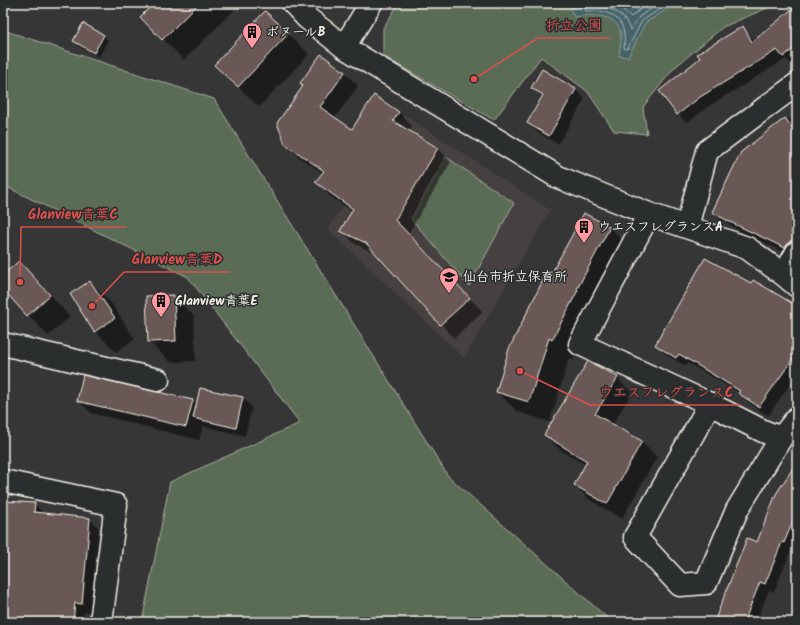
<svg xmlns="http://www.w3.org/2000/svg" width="800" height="625" font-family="Kalam,'Klee One',sans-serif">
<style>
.built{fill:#464040}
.green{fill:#5a6c55;stroke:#a7ae9e}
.water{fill:#46636a;stroke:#8c9c9c}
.shadow{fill:#0007}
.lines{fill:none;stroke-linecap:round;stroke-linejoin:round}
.shore{stroke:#aeb8b6;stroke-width:1}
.building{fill:#6a5856;stroke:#f4f1e8}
.minor-casing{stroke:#f4f1e8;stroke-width:25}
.minor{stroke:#2a2d2e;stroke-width:22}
.labels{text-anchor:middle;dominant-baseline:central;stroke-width:3;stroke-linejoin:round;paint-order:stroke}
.poi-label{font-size:13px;font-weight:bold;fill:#f4f1e8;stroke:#2a2d2e;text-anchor:start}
.leader{fill:none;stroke:#dc504e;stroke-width:1.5}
.callout-dot{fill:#dc504e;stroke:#2a2d2e;stroke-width:1.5}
.callout-label{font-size:14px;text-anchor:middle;font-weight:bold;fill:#dc504e;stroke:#2a2d2e;stroke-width:3;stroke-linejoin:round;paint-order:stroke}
</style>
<rect width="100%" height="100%" fill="#373636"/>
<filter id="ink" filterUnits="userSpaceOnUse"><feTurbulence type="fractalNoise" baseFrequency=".025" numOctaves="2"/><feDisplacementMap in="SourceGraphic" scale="8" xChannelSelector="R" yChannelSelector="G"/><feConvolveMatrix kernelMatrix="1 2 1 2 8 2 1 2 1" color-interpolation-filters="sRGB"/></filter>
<g filter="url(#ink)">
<path class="built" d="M 403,114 L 550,210 L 464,358 L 328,229 Z"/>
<path class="green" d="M 399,3 L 779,3 L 723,27 L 674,68 L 643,107 L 647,134 L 614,131 L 587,91 L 541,57 L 494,120 L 383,56 L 383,28 Z
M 3,30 L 214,99 L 448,476 L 612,622 L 142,622 L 170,482 L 300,423 L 188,277 L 3,185 Z
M 446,157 L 514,203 L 469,286 L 411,219 Z"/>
<path class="water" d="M 585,3 L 677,3 L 645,23 L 628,57 L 619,56 C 620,49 621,43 621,37 C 621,13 591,14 574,17 L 570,8 L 582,6 Z"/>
<path class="shadow" d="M 155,3 L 241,3 L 184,60 L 141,17 Z
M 797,7 L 797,62 L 792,66 L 786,59 L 709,106 L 687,123 L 678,114 L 660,91 L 743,28 L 755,41 Z
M 84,25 L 104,36 L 108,40 L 99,57 L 78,46 L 74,41 Z
M 288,34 L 309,54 L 259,107 L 216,65 Z
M 543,70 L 576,90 L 585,99 L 558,144 L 537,132 L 528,123 L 543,98 L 532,88 Z
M 344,72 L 358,86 L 335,118 L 353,130 L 374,97 L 399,112 L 412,126 L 409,131 L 438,148 L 451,162 L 408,234 L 483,312 L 454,338 L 378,255 L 355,244 L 341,230 L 353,212 L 330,196 L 317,182 L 323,173 L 300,158 L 286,144 Z
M 797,114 L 797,253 L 794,257 L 738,230 L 722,220 L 713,211 L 787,121 Z
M 584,214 L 610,228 L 631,249 L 573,360 L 569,358 L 550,422 L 518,412 L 497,392 Z
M 19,262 L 40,283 L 70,317 L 48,336 L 3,287 L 3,276 Z
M 90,282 L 111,303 L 135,339 L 116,352 L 95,331 Z
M 752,285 L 797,314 L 797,374 L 768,416 L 748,402 L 741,394 L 688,363 L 686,366 L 665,354 L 656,345 Z
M 174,296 L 194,316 L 196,361 L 170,362 L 149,342 Z
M 617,378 L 632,393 L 612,425 L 642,442 L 657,457 L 622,519 L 590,500 L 575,485 L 586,465 L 560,450 L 545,435 Z
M 200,389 L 243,398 L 252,407 L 245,436 L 203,426 L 199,440 L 91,413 L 78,400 L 193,401 L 197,405 Z
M 797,464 L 797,542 L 793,551 L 791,550 L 774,592 L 769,590 L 756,622 L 719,622 Z
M 6,502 L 35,504 L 44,514 L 90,519 L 99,528 L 91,612 L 84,612 L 83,622 L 3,622 L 3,530 Z"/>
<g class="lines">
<path class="shore" d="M 588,3 L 585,9 L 586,11 C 590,11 595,10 599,11 C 621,15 626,27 624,48 L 626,49 L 628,48 L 642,21 L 669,3
M 593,3 L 594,6 C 606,6 619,11 626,21 C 628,25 628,27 631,30 L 639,17 L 659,3
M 610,3 L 619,6 L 631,17 L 648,3"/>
</g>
<path class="building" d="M 154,3 L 199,3 L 162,40 L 140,17 Z
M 797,5 L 797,46 L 783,57 L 777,50 L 700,97 L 677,115 L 659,91 L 700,58 L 697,54 L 743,26 L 752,42 Z
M 265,11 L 289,33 L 238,87 L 214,65 Z
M 83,23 L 104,35 L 94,53 L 73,41 Z
M 321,54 L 345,72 L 320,107 L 352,129 L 374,95 L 399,112 L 393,121 L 438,148 L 395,220 L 470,298 L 440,325 L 366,243 L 340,231 L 353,209 L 315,182 L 324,171 L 285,144 L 277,123 L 303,86 L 300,83 Z
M 542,69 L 576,89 L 549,136 L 527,123 L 543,95 L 531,88 Z
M 785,118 L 797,134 L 797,233 L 793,240 L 790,241 L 785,248 L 728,221 L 712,212 L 741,152 Z
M 584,213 L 610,227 L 577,289 L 578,290 L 552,340 L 549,338 L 529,402 L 496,392 L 509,349 L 546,274 L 550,276 Z
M 705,258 L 751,283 L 753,280 L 797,306 L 797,353 L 759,407 L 738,393 L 740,391 L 679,354 L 676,358 L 655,345 Z
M 19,261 L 50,295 L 27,316 L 3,289 L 3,275 Z
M 90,281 L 115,318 L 94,332 L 70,294 Z
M 174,295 L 176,341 L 148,342 L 146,296 Z
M 588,361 L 618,377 L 595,414 L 642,441 L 607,504 L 574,485 L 587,461 L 544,435 Z
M 83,375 L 193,400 L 186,427 L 77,401 Z
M 200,388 L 243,397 L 236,428 L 193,418 Z
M 797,462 L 797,511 L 784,543 L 782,542 L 765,584 L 760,582 L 744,622 L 714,622 L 747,538 L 757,542 L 776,494 Z
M 5,501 L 35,503 L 34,512 L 90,518 L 82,604 L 75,603 L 73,622 L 3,622 L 3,519 Z"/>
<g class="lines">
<defs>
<path id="minor" d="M 293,3 L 307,18 L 344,47 L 558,177 L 649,214 L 747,248 L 784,275 L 797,286
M 344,47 L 371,3
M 649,214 L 580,344 L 710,404 L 763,431 L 781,438 L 797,418
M 687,227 L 707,151 L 797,84
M 784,275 L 797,252
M 3,344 L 158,380
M 710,404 L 635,537 L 680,585 L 706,583 L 737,510 L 781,438
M 3,481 L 116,505 L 101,622"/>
</defs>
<use href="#minor" class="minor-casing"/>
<use href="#minor" class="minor"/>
</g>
</g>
<defs>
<symbol id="building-pin" viewBox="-11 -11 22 30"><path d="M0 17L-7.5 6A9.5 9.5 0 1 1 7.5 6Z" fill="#ff9aa2" stroke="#2a2d2e"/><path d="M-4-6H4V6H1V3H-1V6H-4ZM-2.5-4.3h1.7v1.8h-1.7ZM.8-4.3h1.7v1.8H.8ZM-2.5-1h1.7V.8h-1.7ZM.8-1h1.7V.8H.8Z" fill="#111"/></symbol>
<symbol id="school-pin" viewBox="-11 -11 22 30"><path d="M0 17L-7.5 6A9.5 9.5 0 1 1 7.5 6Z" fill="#ff9aa2" stroke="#2a2d2e"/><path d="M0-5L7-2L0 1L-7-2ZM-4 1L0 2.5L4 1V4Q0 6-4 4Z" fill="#111"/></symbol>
</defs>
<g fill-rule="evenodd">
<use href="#building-pin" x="241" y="21" width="22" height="30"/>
<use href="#building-pin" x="573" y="216" width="22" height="30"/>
<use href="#school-pin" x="438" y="266" width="22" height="30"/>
<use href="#building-pin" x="150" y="290" width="22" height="30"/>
</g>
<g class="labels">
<g class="poi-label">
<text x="266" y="32">ボヌールB</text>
<text x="598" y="227">ウエスフレグランスA</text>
<text x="463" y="277">仙台市折立保育所</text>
<text x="175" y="301">Glanview青葉E</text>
</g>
</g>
<path class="leader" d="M474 79L538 38H610M20 282L21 227H126M92 306L124 272H230M520 371L590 405H741"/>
<g class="callout-dot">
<circle cx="474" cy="79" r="4"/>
<circle cx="20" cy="282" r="4"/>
<circle cx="92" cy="306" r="4"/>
<circle cx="520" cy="371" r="4"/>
</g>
<g class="callout-label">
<text x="574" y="30">折立公園</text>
<text x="73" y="219">Glanview青葉C</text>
<text x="177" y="264">Glanview青葉D</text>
<text x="666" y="397">ウエスフレグランスC</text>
</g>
<rect width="800" height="625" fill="none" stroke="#2a2d2e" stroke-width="16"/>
<rect x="8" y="8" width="784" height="609" fill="none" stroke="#f4f1e8" stroke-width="1.5" filter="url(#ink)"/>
</svg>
